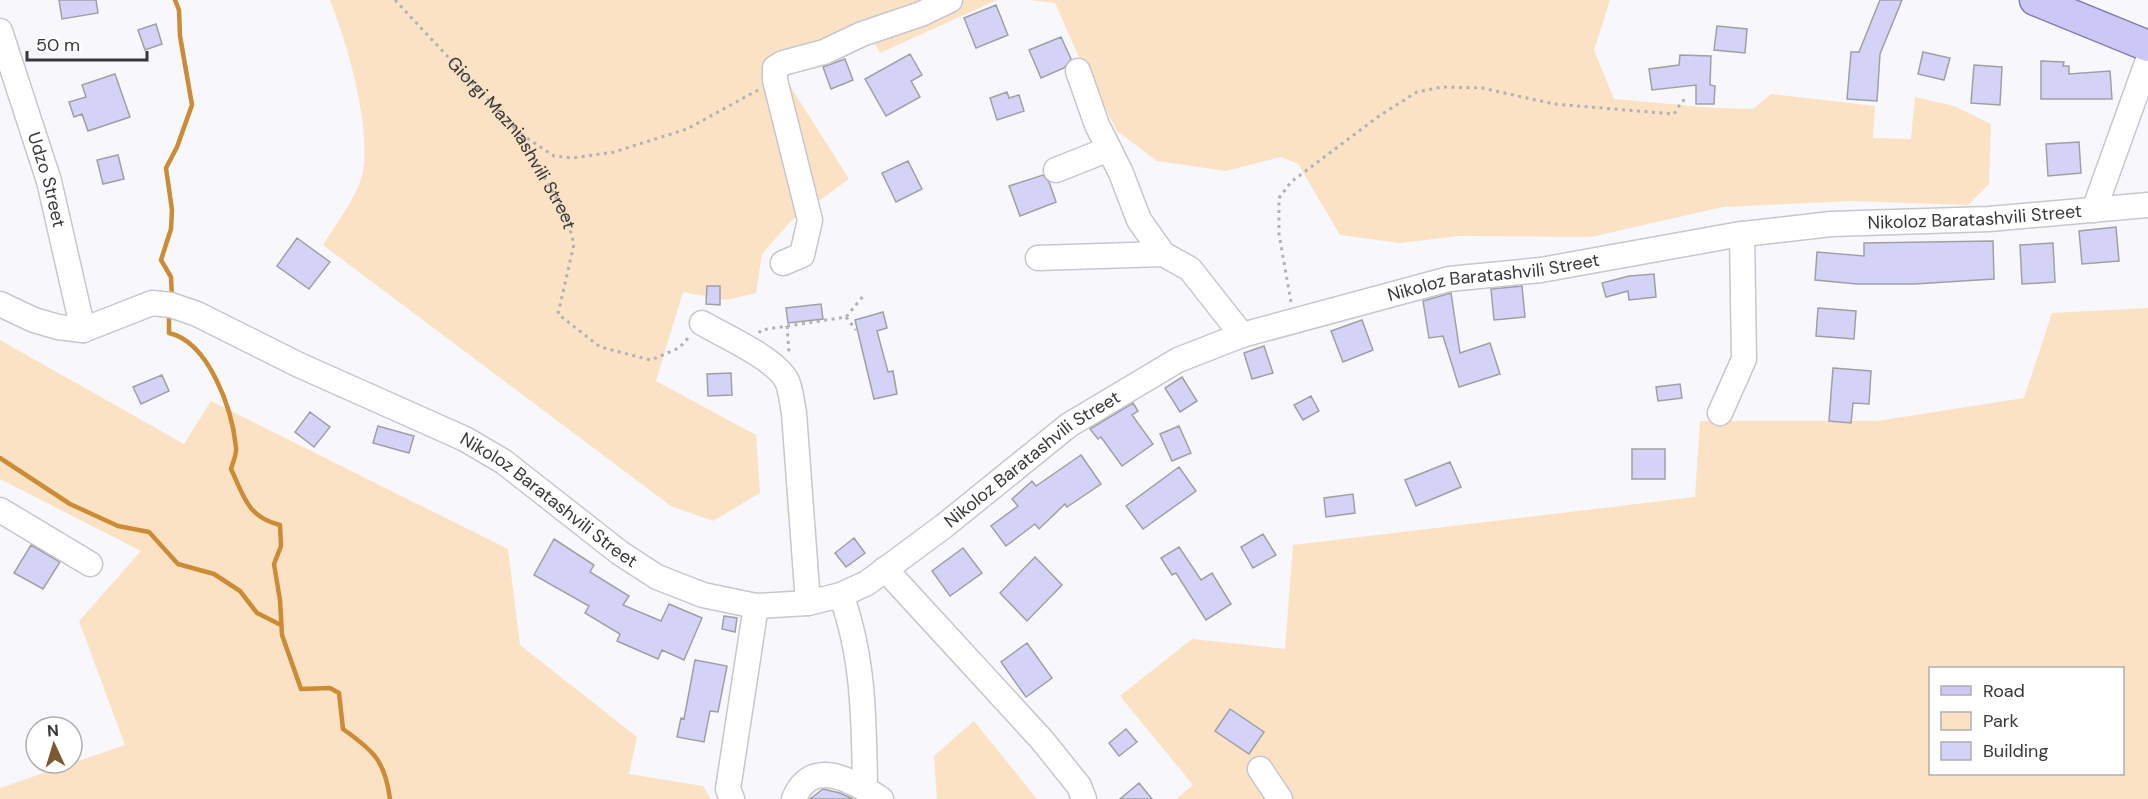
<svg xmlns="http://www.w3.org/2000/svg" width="2148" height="799" font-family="'DM Sans',sans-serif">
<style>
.green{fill:#fce2c5;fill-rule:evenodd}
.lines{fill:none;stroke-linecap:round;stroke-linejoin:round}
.stream{stroke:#cc8b35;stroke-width:4.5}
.building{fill:#d5d2f7;stroke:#a0a0a4;stroke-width:1.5}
.minor-casing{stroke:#c7c7cc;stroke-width:27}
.major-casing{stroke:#837db0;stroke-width:33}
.path{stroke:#b2b1b5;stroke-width:3;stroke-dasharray:3 4.5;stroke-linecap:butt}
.minor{stroke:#fff;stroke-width:24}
.major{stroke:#cdc7f6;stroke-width:30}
.labels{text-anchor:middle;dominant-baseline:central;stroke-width:6;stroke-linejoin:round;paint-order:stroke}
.street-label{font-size:18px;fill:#383739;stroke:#fff}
</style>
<rect width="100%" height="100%" fill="#f7f7fc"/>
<path class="green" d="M 330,0 L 997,0 L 880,53 L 866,27 L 780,70 L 849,179 L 791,221 L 762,254 L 756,293 L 726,300 L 683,292 L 656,381 L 756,435 L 760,493 L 713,521 L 671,506 L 323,245 C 335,225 350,206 359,185 C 377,143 347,42 330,0 Z
M 1030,0 L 1610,0 L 1594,50 L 1614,99 L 1714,108 L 1753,109 L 1771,94 L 1875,106 L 1873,138 L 1911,139 L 1915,97 L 1954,106 L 1991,124 L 1989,184 L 1968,205 L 1850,201 L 1723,207 L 1591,237 L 1460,236 L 1400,243 L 1340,235 L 1298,164 L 1281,157 L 1226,171 L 1157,161 L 1117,131 L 1078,55 L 1055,3 Z
M 2148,308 L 2148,799 L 1176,799 L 1193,785 L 1120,696 L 1192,639 L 1285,649 L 1293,545 L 1695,497 L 1700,421 L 1877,421 L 2024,398 L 2052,313 ZM 1930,668 L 2122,668 L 2122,774 L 1930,774 Z
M 0,340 L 184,444 L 211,401 L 508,549 L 520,645 L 637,737 L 629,774 L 703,786 L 711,799 L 0,799 L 0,788 L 125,745 L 79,621 L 141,551 L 0,479 Z
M 974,721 L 1037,799 L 937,799 L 934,756 Z"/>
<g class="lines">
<path class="stream" d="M 172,299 L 171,277 L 161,260 L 171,229 L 172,210 L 166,168 L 177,147 L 192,105 L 180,36 L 179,10 L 175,0
M 169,313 L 169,333 C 209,342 232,409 236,447 C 237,454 233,462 231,469 C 244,496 247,517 280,525 L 281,546 L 274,564 L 280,600 L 282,635 L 301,689 L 330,688 L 339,693 L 343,729 C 374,751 385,761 390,799
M 0,458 L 70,504 L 118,526 L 149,532 L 178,564 L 214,574 L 240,591 L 257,613 L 281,625"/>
</g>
<path class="building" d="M 59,0 L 96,0 L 98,13 L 62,19 Z
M 1880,0 L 1902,0 L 1880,54 L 1877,101 L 1847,99 L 1851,52 L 1859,52 Z
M 996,5 L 1008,35 L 976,48 L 964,18 Z
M 156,24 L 162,44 L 145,50 L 138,30 Z
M 1717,26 L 1747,29 L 1745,53 L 1714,50 Z
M 1061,37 L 1071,59 L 1064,68 L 1041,78 L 1029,50 Z
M 1923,52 L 1950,58 L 1944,80 L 1918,74 Z
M 910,54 L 922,75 L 911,81 L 920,97 L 886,116 L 865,79 Z
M 1680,55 L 1711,56 L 1710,85 L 1715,86 L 1714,104 L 1696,104 L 1696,85 L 1652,90 L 1649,69 L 1679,65 Z
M 845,59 L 853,80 L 831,89 L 823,67 Z
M 2041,61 L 2064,62 L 2063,66 L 2069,66 L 2069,74 L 2110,71 L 2112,99 L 2041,99 Z
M 1974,65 L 2002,67 L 2000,105 L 1971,103 Z
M 115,74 L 130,117 L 88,131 L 82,114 L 74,117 L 69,102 L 86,97 L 82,85 Z
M 1007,92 L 1009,98 L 1019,95 L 1024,111 L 997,120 L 990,98 Z
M 2079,142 L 2081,173 L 2048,176 L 2046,144 Z
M 118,155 L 124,179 L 103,184 L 97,160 Z
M 908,161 L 922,189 L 896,202 L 882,173 Z
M 1043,175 L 1049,182 L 1056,202 L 1020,216 L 1009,186 Z
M 2116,227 L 2119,261 L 2082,264 L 2079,231 Z
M 297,238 L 330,262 L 309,289 L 277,266 Z
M 1993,241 L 1994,279 L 1914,284 L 1857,284 L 1815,280 L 1817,252 L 1864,256 L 1864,243 Z
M 2053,243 L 2055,282 L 2022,284 L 2020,245 Z
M 1654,274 L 1656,297 L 1629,300 L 1628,291 L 1606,297 L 1602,283 L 1629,276 Z
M 707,286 L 720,286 L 720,305 L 706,304 Z
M 1522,286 L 1525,317 L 1494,320 L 1491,289 Z
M 1451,293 L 1460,353 L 1490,343 L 1500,374 L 1459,387 L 1443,336 L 1429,338 L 1423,301 Z
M 821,304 L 823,319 L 788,323 L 786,308 Z
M 1818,308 L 1856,311 L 1854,339 L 1816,336 Z
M 883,312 L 887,328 L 877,331 L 888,372 L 893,371 L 897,394 L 874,399 L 855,320 Z
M 1362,320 L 1373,350 L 1343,362 L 1331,331 Z
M 1264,346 L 1273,373 L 1252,379 L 1244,353 Z
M 1833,368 L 1871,371 L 1869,404 L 1853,403 L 1851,423 L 1829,421 Z
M 731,373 L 732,395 L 708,396 L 707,374 Z
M 162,375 L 169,391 L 141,404 L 133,387 Z
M 1182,377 L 1197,401 L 1180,412 L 1165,388 Z
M 1680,384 L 1682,398 L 1658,401 L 1656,387 Z
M 1311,396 L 1319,411 L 1303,420 L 1294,405 Z
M 1133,403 L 1138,411 L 1132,415 L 1153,444 L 1122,466 L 1101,437 L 1098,439 L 1090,429 Z
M 310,412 L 330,427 L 314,447 L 295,432 Z
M 378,426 L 414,436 L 409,453 L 373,443 Z
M 1179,426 L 1191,453 L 1172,461 L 1160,434 Z
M 1632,449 L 1665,449 L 1665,479 L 1632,479 Z
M 1081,455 L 1101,484 L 1067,507 L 1065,504 L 1039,529 L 1035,524 L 1006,546 L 991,526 L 1018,506 L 1012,499 L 1032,481 L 1036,486 Z
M 1450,462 L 1461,487 L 1416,506 L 1405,480 Z
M 1179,467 L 1196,491 L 1143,529 L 1126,506 Z
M 1353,494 L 1355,513 L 1326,517 L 1324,498 Z
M 1263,534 L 1276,555 L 1253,568 L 1241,547 Z
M 854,538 L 865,553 L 846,567 L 835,553 Z
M 554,539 L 594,565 L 590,572 L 629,596 L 623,605 L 661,621 L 669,604 L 702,618 L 684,660 L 662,650 L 658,659 L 617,641 L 620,634 L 585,613 L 589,606 L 534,575 Z
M 31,545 L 60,562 L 43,589 L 14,573 Z
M 1179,547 L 1201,580 L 1212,573 L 1231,604 L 1206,620 L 1176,573 L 1172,575 L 1161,558 Z
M 963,548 L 982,573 L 950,596 L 932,571 Z
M 1035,557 L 1062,585 L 1027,621 L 1000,593 Z
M 724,616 L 737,618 L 735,632 L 722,629 Z
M 1027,643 L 1052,678 L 1026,697 L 1001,662 Z
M 695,660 L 727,666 L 718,712 L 710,711 L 704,742 L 677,737 L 681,718 L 684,719 Z
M 1230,709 L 1264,732 L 1249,754 L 1215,731 Z
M 1126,729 L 1137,742 L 1119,756 L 1109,743 Z
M 1139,783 L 1152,799 L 1120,799 Z
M 823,789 L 840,793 L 853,799 L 810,799 Z"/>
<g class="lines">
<defs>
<g id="minor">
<path id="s2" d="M 0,31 L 49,181 L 83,330"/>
<path d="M 1078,71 L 1097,125 L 1121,173 L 1139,220 L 1163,254"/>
<path d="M 1056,170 L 1109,149"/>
<path d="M 2094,210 L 2148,60"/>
<path d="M 1038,258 L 1163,254 L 1190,269 L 1242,335"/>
<path d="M 783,263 L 802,255 L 810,220 L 775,80 L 775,68 L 783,63 L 824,52 L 862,34 L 921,14 L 950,0"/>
<path id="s3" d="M 0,304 L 34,320 L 58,327 L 83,330 L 152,303 L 171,305 L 197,314 L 299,365 L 465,439 L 504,462 L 620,553 L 657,577 L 703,595 L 756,606 L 808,603 L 841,595 L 867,583 L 944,526 L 1069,425 L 1178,360 L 1242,335 L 1449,279 L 1541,270 L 1735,235 L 1831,224 L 1989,219 L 2148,205"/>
<path d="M 702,323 C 724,336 775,358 787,381 C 791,390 792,403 794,413 L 808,603"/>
<path d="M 1720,413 L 1744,359 L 1742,234"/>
<path d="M 0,510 L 90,564"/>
<path d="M 885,569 L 1042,740 L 1079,786 L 1084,799"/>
<path d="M 841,595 C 864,657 864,722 865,788"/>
<path d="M 1260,769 L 1280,799"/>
<path d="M 732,799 L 728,789 L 756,606"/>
<path d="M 794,799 C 811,756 852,780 881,799"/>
</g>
<path id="major" d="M 2035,0 L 2148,46"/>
</defs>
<use href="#minor" class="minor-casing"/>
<use href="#major" class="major-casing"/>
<g class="path">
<path id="s1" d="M 395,0 L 519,133 L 566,215 L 574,244 L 558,314 L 600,347 L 651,360 L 679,348 L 690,336"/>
<path d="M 521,134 L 554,156 L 573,158 L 614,152 L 687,129 L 758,90"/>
<path d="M 1291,302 L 1279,234 L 1279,198 L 1291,182 L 1379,116 L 1417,92 L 1442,87 L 1482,88 L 1554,104 L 1674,114 L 1682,101 L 1688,99"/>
<path d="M 846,317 L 856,330"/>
<path d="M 787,326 L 789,352"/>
<path d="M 759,333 L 761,330 L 846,317 L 864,295"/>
</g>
<use href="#minor" class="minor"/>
<use href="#major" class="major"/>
</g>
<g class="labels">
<g class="street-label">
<text stroke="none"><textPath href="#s1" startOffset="186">Giorgi Mazniashvili Street</textPath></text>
<text stroke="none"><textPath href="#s2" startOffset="156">Udzo Street</textPath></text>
<text stroke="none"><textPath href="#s3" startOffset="2156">Nikoloz Baratashvili Street</textPath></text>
<text stroke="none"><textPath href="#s3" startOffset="1670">Nikoloz Baratashvili Street</textPath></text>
<text stroke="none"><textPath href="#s3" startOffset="1166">Nikoloz Baratashvili Street</textPath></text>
<text stroke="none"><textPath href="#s3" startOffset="608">Nikoloz Baratashvili Street</textPath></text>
</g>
</g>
<rect x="1929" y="667" width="195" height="108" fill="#ffffff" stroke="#afafb0" stroke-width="1.5"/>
<rect x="1941" y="686" width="30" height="9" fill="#cdc7f6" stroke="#afafb0" stroke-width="1.5"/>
<text x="1983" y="697" font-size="18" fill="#383739">Road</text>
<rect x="1941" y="712" width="30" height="18" fill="#fce2c5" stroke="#afafb0" stroke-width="1.5"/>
<text x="1983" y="727" font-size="18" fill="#383739">Park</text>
<rect x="1941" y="742" width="30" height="18" fill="#d5d2f7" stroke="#afafb0" stroke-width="1.5"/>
<text x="1983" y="757" font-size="18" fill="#383739">Building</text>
<g transform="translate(54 745) rotate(356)"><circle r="28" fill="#ffffff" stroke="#afafb0" stroke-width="1.5"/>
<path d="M0-4.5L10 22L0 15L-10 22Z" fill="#7c5a31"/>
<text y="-9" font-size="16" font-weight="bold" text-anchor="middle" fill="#383739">N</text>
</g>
<path d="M27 51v9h120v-9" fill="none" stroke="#383739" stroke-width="3"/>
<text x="36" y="51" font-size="18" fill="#383739" stroke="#ffffff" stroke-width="4.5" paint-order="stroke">50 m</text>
</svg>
